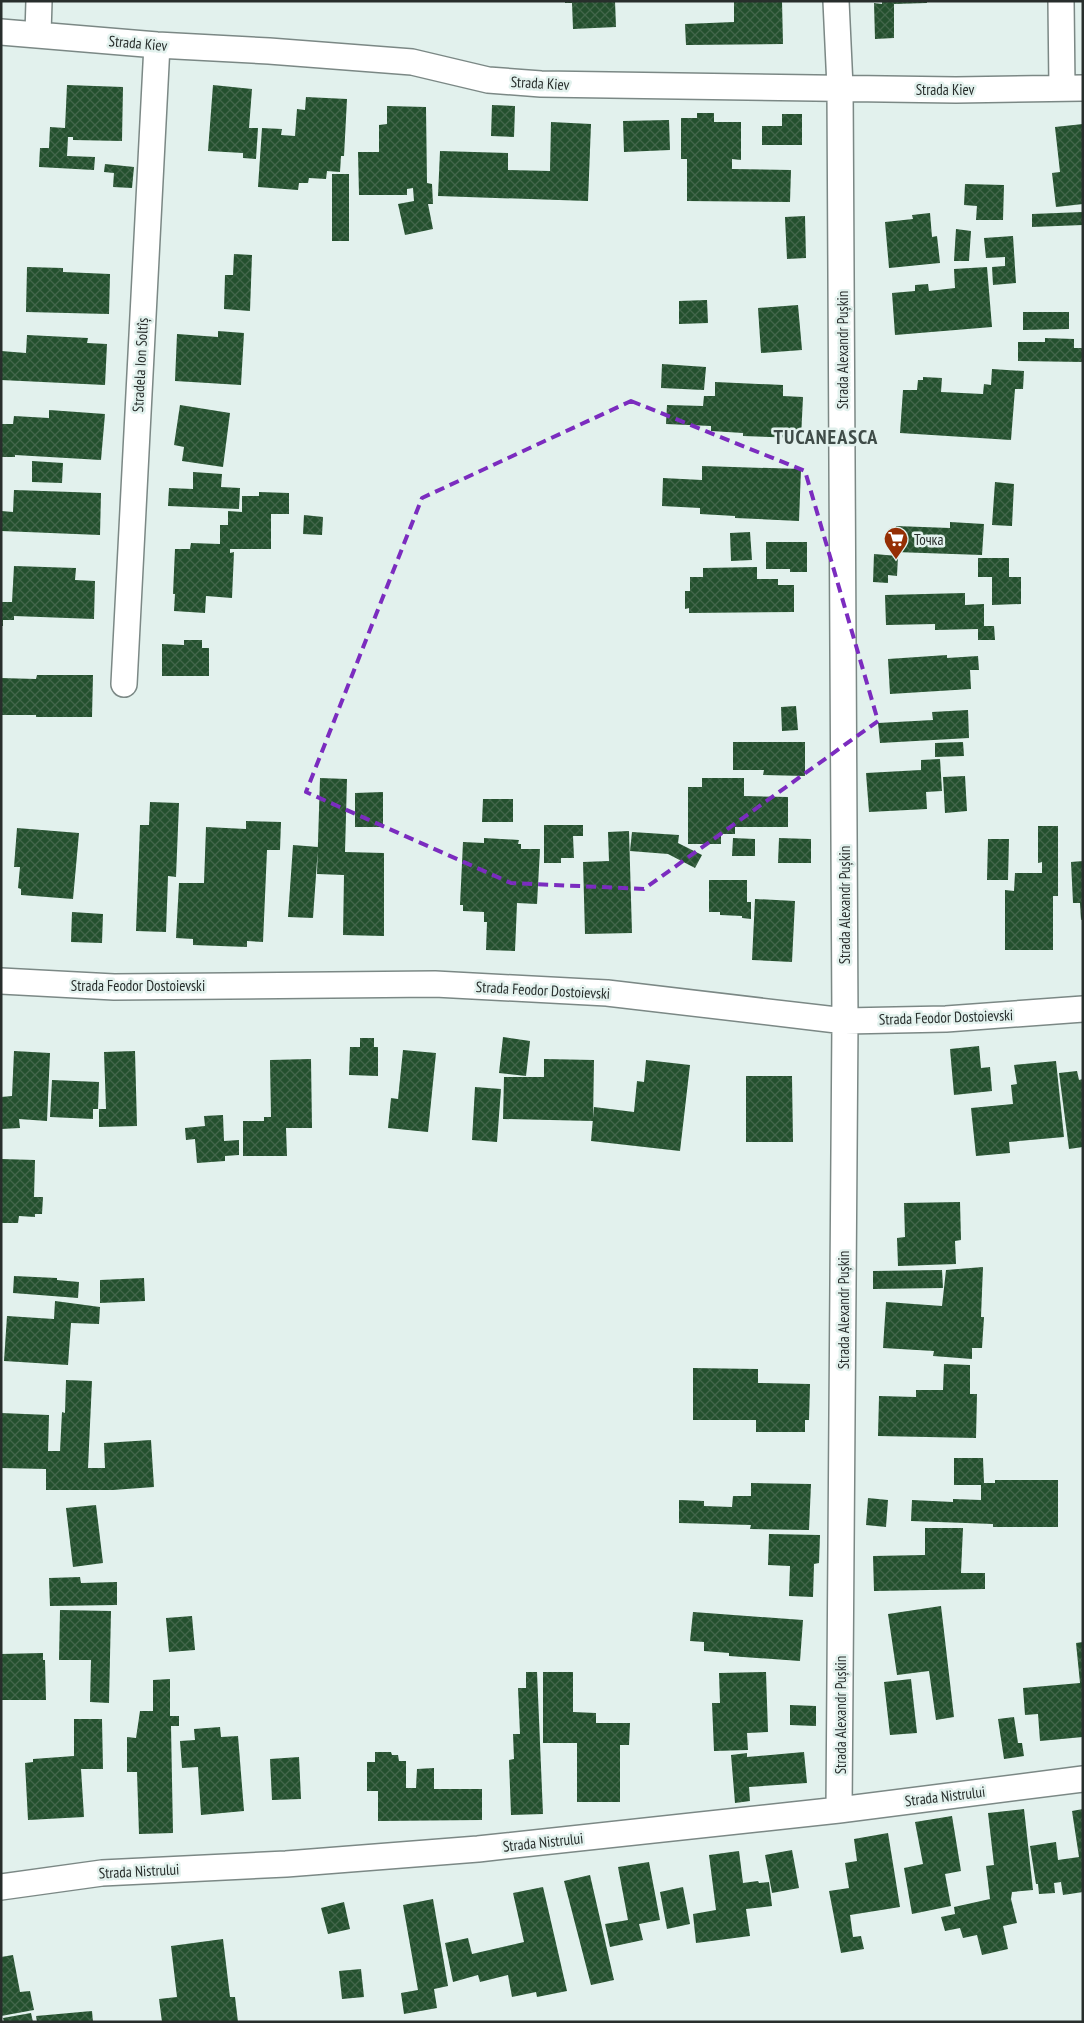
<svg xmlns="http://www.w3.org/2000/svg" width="1084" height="2023" font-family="'PT Sans Narrow',sans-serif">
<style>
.building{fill:url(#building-cross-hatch)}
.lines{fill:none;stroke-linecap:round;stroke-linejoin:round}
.minor-casing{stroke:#7b8885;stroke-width:28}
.minor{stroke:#fff;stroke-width:25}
.marked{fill:none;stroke:#7b2cbf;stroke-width:4;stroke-dasharray:10 6;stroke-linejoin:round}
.labels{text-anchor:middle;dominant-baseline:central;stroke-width:5;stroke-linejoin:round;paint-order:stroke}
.street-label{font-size:15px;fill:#282e2c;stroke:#e2f1ed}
.poi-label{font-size:15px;fill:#282e2c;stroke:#e2f1ed;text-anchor:start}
.district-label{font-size:20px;font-weight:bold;letter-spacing:1px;fill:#3f4c48;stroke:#e2f1ed}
</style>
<defs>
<pattern id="building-cross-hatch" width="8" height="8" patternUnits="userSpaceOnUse" patternTransform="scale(1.25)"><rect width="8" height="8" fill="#24502e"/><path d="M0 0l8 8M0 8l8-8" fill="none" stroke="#43664b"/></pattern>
</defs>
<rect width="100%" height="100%" fill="#e2f1ed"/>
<path class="building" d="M 565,1 L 615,1 L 616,27 L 573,29 L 572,3 L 565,3 Z
M 734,1 L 782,1 L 783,44 L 686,45 L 685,24 L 734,22 Z
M 882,1 L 927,1 L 927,3 L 894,4 L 894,38 L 875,39 L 874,3 L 882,4 Z
M 67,85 L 123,87 L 122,141 L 73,140 L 73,137 L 68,137 L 67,156 L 95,157 L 94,170 L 39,167 L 40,148 L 49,148 L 50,127 L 65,128 Z
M 213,85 L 252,89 L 249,128 L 258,128 L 256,159 L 243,158 L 243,153 L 208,151 Z
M 306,97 L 347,99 L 344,156 L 341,156 L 340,172 L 327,171 L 326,179 L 309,178 L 308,183 L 299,183 L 298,190 L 258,187 L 262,128 L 282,129 L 281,135 L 295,136 L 297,109 L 305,110 Z
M 492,105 L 515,106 L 514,137 L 491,136 Z
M 387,106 L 426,107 L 427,183 L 432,184 L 433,204 L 428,204 L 433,229 L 405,235 L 398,204 L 414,201 L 413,188 L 407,189 L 407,195 L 359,195 L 358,152 L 379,152 L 379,125 L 387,124 Z
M 697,113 L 714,113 L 714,122 L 741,122 L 741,160 L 732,159 L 732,169 L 791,170 L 790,202 L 687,201 L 687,159 L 681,159 L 681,118 L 697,118 Z
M 782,114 L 802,114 L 802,145 L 762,145 L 762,126 L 782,126 Z
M 669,120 L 670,150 L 624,152 L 623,121 Z
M 551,122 L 591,124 L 588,201 L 438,196 L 440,151 L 508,153 L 508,170 L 550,171 Z
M 1083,124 L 1083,204 L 1056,207 L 1052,173 L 1060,172 L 1055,127 Z
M 105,164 L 134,167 L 132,188 L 113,187 L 114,173 L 104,172 Z
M 332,174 L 349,174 L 349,241 L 332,241 Z
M 965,184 L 1004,185 L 1003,220 L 976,220 L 977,206 L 964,205 Z
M 1083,212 L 1083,225 L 1032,227 L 1032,214 Z
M 930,213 L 932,237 L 937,236 L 940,263 L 889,268 L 885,222 L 913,219 L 912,215 Z
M 805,216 L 806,258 L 787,259 L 785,217 Z
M 956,229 L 971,231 L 969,261 L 954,261 Z
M 1013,236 L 1016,283 L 993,285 L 992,267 L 1005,266 L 1005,257 L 986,258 L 984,238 Z
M 234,254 L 252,255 L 250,311 L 224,309 L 225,275 L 233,275 Z
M 27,267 L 63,268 L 63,272 L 110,274 L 109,314 L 26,312 Z
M 987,267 L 992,327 L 895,335 L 892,293 L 915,291 L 915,285 L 928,284 L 929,291 L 955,288 L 954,269 Z
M 707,300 L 708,323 L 679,324 L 679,301 Z
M 798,305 L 802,350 L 761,353 L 758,308 Z
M 1023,312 L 1069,312 L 1069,329 L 1023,330 Z
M 218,331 L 244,333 L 241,385 L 175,381 L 177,334 L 218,337 Z
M 27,335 L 88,338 L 87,343 L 107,344 L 105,385 L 1,380 L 1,351 L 26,353 Z
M 1045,338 L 1074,339 L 1074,348 L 1082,348 L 1082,362 L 1018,361 L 1018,342 L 1045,342 Z
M 662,364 L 706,367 L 704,390 L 661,388 Z
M 992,369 L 1024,371 L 1023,389 L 1015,389 L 1011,440 L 900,433 L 903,390 L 917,390 L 918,380 L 923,380 L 923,377 L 942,378 L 941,392 L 983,394 L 984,384 L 991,385 Z
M 715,382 L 783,385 L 783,396 L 803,397 L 801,438 L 743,436 L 743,433 L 711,431 L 711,426 L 666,424 L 667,405 L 703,406 L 704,396 L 715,396 Z
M 180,405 L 230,413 L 223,467 L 182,461 L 184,447 L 174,445 Z
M 49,410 L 105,414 L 101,460 L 15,455 L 15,457 L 1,457 L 1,424 L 13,424 L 14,416 L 49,418 Z
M 32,461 L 63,463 L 62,483 L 32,482 Z
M 702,466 L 801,469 L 799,521 L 735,518 L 735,516 L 700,514 L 700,508 L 662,506 L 663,478 L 702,480 Z
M 193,472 L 222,474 L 221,487 L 240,488 L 239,509 L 168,506 L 169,488 L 193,489 Z
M 995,482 L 1014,484 L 1012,526 L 992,525 Z
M 14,490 L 101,493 L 100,535 L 1,531 L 1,511 L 13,512 Z
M 259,492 L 289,493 L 289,514 L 271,514 L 271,549 L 230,549 L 230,553 L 234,552 L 232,598 L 206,596 L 205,613 L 174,611 L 175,594 L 173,594 L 175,549 L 190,549 L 191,543 L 220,544 L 220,525 L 228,525 L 228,511 L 242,512 L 242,496 L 259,496 Z
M 304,515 L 323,517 L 322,535 L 303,534 Z
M 950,522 L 984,524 L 982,555 L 895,552 L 896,526 L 950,528 Z
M 750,532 L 752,560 L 731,561 L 730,533 Z
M 766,542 L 807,542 L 807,572 L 790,572 L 790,569 L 766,569 Z
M 874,554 L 898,556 L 897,576 L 888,575 L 888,583 L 873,582 Z
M 978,558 L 1009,558 L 1009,577 L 1021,577 L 1021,604 L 992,605 L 992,577 L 978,577 Z
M 14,566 L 76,568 L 75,580 L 95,581 L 94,619 L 14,616 L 14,620 L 3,620 L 3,626 L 1,626 L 1,602 L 12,602 Z
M 757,567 L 757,579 L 778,579 L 778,585 L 794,585 L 794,612 L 689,613 L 689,608 L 685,609 L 685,591 L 690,591 L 690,577 L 703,577 L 703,568 Z
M 965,593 L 965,605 L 984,604 L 984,626 L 994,626 L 995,640 L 978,640 L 978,629 L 935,630 L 935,624 L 886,625 L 885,595 Z
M 184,640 L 202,640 L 202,648 L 209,648 L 209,676 L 162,676 L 162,644 L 184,645 Z
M 947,655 L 947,658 L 978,656 L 979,670 L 970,670 L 971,689 L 890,694 L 888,659 Z
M 37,675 L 93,675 L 92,717 L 36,717 L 36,715 L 1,715 L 1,678 L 36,679 Z
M 796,706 L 798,730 L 782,731 L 781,707 Z
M 968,710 L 969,738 L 880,743 L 878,723 L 933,720 L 932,712 Z
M 733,742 L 805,742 L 805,776 L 763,775 L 764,770 L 733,770 Z
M 963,742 L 964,756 L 935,757 L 935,743 Z
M 940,759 L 942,791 L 926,792 L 927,809 L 869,812 L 866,773 L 921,770 L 921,760 Z
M 965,776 L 967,811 L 945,813 L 943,777 Z
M 320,778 L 347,779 L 345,852 L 384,853 L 384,936 L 343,935 L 344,875 L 317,874 Z
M 702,778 L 744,778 L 744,796 L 788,797 L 788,827 L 735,827 L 735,834 L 721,834 L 721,844 L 688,844 L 688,787 L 702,787 Z
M 383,792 L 383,827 L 355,827 L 355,793 Z
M 483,799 L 513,799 L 513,822 L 482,822 Z
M 150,802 L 179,803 L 176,877 L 168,876 L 166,932 L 136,931 L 140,825 L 149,825 Z
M 246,821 L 281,822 L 280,850 L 267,850 L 263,942 L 247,941 L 247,947 L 193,945 L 193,939 L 176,938 L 179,883 L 204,883 L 206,827 L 246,829 Z
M 544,825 L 583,825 L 583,836 L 573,836 L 574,858 L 561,858 L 561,863 L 544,863 Z
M 1038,826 L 1058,826 L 1058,896 L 1053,896 L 1053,950 L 1005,950 L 1005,890 L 1014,891 L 1015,873 L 1042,873 L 1042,862 L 1038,863 Z
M 17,828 L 79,833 L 73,899 L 21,895 L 21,889 L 18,888 L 20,867 L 14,867 Z
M 629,831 L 632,933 L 585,934 L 583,862 L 609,861 L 608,832 Z
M 632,832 L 679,835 L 678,843 L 702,855 L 695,868 L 668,854 L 630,851 Z
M 484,838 L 519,840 L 518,844 L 521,844 L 521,849 L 540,849 L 537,904 L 517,903 L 515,951 L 486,950 L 487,922 L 484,922 L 484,912 L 463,911 L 463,905 L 460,905 L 463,842 L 484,843 Z
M 733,838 L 755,839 L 755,856 L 732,856 Z
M 779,838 L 811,839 L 811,863 L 778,863 Z
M 988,839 L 1009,839 L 1008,880 L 987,880 Z
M 293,845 L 318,847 L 313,918 L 288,917 Z
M 1083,861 L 1083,919 L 1081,920 L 1080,903 L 1073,903 L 1071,862 Z
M 709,880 L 747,880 L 747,902 L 751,902 L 751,919 L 742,918 L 742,916 L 720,915 L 720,912 L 709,912 Z
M 755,899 L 795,901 L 792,962 L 752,960 Z
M 72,912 L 103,914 L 102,943 L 71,942 Z
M 503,1037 L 530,1041 L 526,1076 L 499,1073 Z
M 360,1038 L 374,1038 L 374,1047 L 378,1047 L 378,1076 L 349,1075 L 350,1047 L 360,1047 Z
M 979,1046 L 981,1068 L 990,1067 L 992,1091 L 954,1095 L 950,1049 Z
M 403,1050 L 436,1053 L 428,1132 L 388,1128 L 391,1098 L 398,1099 Z
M 14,1051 L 50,1053 L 47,1121 L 19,1119 L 20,1128 L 1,1129 L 1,1097 L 12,1096 Z
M 135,1051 L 137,1126 L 99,1127 L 99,1109 L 106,1109 L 104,1052 Z
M 311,1059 L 312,1128 L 286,1128 L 287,1156 L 243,1156 L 243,1121 L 264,1121 L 264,1117 L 271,1117 L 270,1060 Z
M 544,1059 L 594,1060 L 593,1121 L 503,1119 L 504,1077 L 544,1077 Z
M 646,1060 L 690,1065 L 680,1151 L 591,1141 L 594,1107 L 634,1112 L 637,1081 L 644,1082 Z
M 1056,1061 L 1064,1137 L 1009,1142 L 1010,1153 L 976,1156 L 971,1108 L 1013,1104 L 1011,1085 L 1017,1084 L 1014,1065 Z
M 1077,1071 L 1079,1080 L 1083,1079 L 1083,1147 L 1069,1149 L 1059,1073 Z
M 746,1076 L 792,1076 L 793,1142 L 746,1142 Z
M 52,1080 L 99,1082 L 98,1109 L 93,1109 L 93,1119 L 50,1117 Z
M 475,1087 L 501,1089 L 497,1142 L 472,1140 Z
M 223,1115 L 224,1141 L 239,1140 L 239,1155 L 225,1156 L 225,1161 L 197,1163 L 195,1139 L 186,1140 L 185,1128 L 205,1126 L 204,1116 Z
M 1,1159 L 35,1160 L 34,1197 L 43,1197 L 42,1214 L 35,1214 L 35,1217 L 19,1216 L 18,1223 L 1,1223 Z
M 960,1202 L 961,1240 L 955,1241 L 956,1264 L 898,1266 L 897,1238 L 905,1237 L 904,1203 Z
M 983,1267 L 981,1317 L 984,1317 L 982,1348 L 972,1348 L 972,1359 L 933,1356 L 934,1351 L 883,1348 L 886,1302 L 942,1306 L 946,1270 Z
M 942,1270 L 943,1288 L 873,1289 L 873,1271 Z
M 14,1276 L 57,1278 L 57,1280 L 79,1282 L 78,1298 L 13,1293 Z
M 144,1278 L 145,1301 L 100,1303 L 100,1280 Z
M 55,1301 L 100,1307 L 99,1324 L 71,1323 L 68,1365 L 4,1361 L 7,1316 L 54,1319 Z
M 944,1364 L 970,1365 L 970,1394 L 977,1394 L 976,1438 L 878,1436 L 879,1396 L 916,1397 L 916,1390 L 943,1390 Z
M 693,1368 L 758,1369 L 758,1383 L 810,1384 L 809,1420 L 805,1420 L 805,1432 L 756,1432 L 756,1420 L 693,1420 Z
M 66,1380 L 92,1381 L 88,1468 L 105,1468 L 104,1443 L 151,1440 L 154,1487 L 113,1490 L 46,1490 L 46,1469 L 1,1468 L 1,1413 L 49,1415 L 48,1451 L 60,1451 L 62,1412 L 65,1413 Z
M 954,1458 L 983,1458 L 984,1483 L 995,1483 L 995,1480 L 1058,1480 L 1058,1527 L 993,1527 L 993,1524 L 911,1521 L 912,1500 L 953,1502 L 953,1499 L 981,1500 L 981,1485 L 954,1485 Z
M 751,1483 L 811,1484 L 809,1530 L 750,1529 L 751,1525 L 679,1523 L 679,1500 L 704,1501 L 704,1506 L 732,1507 L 733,1496 L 751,1496 Z
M 868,1498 L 888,1500 L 886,1527 L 866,1525 Z
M 96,1505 L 103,1563 L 73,1567 L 66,1508 Z
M 925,1528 L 963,1528 L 961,1573 L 985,1573 L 985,1589 L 874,1591 L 873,1556 L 925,1555 Z
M 769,1534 L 820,1535 L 819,1563 L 814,1564 L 813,1597 L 789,1596 L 790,1566 L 768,1565 Z
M 80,1577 L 81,1583 L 117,1582 L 117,1605 L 50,1606 L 49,1578 Z
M 941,1606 L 954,1717 L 936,1720 L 929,1671 L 897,1675 L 888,1614 Z
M 60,1610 L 111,1611 L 109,1703 L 90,1702 L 91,1660 L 59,1660 Z
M 693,1612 L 803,1620 L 800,1661 L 729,1656 L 729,1653 L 704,1651 L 704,1642 L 690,1641 Z
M 192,1616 L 195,1650 L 169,1652 L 166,1618 Z
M 1083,1642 L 1083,1737 L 1040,1741 L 1038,1714 L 1025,1715 L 1023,1688 L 1080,1683 L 1076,1643 Z
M 43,1653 L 43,1660 L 45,1660 L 46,1700 L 1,1700 L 1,1654 Z
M 526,1672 L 537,1672 L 543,1814 L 511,1815 L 509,1760 L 514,1759 L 513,1734 L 520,1734 L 518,1688 L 526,1688 Z
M 543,1672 L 573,1672 L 573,1712 L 596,1713 L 596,1723 L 630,1723 L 629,1745 L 620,1745 L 620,1802 L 577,1802 L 577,1743 L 543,1743 Z
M 766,1672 L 768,1732 L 747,1733 L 748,1750 L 714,1751 L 712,1703 L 720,1703 L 719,1673 Z
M 170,1679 L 170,1716 L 179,1716 L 179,1726 L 171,1726 L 173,1833 L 139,1834 L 137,1772 L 127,1772 L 127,1737 L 136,1738 L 140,1711 L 153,1711 L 153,1680 Z
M 911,1679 L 917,1733 L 890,1735 L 884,1682 Z
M 790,1705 L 816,1706 L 816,1726 L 790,1725 Z
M 1014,1717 L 1018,1743 L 1022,1743 L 1024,1756 L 1004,1759 L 998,1719 Z
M 74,1719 L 102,1719 L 103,1769 L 81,1769 L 84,1817 L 28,1820 L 25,1763 L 33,1762 L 33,1759 L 74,1756 Z
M 220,1727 L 221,1737 L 238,1736 L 244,1811 L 201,1815 L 198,1767 L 182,1768 L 180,1741 L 195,1740 L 194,1729 Z
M 375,1752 L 391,1752 L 392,1755 L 398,1755 L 399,1761 L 406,1761 L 406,1788 L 416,1788 L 417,1769 L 434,1768 L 434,1789 L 482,1789 L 482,1820 L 378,1821 L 378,1791 L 367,1791 L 367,1762 L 375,1762 Z
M 804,1752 L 807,1783 L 749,1787 L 750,1801 L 735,1803 L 731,1755 L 747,1753 L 747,1757 Z
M 299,1757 L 301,1799 L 272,1800 L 270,1759 Z
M 1024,1809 L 1033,1890 L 1012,1892 L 1011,1899 L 1017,1923 L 1003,1926 L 1008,1949 L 982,1955 L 977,1935 L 963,1938 L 960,1928 L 945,1931 L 941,1917 L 955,1914 L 954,1907 L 990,1899 L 986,1866 L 994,1865 L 988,1813 Z
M 1083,1809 L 1083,1892 L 1063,1895 L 1061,1882 L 1054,1883 L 1055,1893 L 1039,1894 L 1038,1884 L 1036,1884 L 1030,1846 L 1056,1842 L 1058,1860 L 1079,1857 L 1072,1811 Z
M 952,1816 L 961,1871 L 945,1874 L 951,1906 L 912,1914 L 904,1868 L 923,1864 L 915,1822 Z
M 888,1833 L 900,1907 L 850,1915 L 853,1937 L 861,1936 L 864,1949 L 841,1953 L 829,1891 L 849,1888 L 845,1863 L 857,1861 L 854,1839 Z
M 792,1850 L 799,1888 L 772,1893 L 765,1855 Z
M 739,1851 L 743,1883 L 758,1881 L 759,1883 L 769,1882 L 772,1906 L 746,1909 L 750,1936 L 696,1943 L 693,1914 L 716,1910 L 709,1855 Z
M 649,1862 L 660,1920 L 639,1924 L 643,1940 L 610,1947 L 605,1924 L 628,1920 L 618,1867 Z
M 590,1875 L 614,1980 L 591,1985 L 564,1881 Z
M 543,1887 L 567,1991 L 537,1997 L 536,1992 L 512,1997 L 508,1975 L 480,1982 L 478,1975 L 453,1982 L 445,1943 L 468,1938 L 472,1954 L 524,1942 L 513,1893 Z
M 683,1887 L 690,1924 L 667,1929 L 660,1892 Z
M 433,1899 L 448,1986 L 434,1989 L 437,2008 L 404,2014 L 401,1993 L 418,1990 L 403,1905 Z
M 344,1902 L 350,1929 L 328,1934 L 321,1908 Z
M 223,1939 L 230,1997 L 235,1997 L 238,2022 L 162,2022 L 159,1999 L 177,1997 L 171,1946 Z
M 13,1955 L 20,1992 L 30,1991 L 34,2010 L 1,2016 L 1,1957 Z
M 361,1969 L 364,1997 L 342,1999 L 339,1971 Z
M 92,2011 L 93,2022 L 37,2022 L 36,2016 Z
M 31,2013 L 33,2022 L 4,2022 L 3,2018 Z"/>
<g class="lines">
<defs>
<path id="minor" d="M 836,1 L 840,87 L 845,1021 L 839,1810
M 1061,1 L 1062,88
M 1,32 L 157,45 L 269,51 L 412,62 L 488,80 L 541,84 L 956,90 L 1083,88
M 38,34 L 39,1
M 124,684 L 157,45
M 1,981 L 114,987 L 435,984 L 607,993 L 845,1021 L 946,1019 L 1083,1009
M 1,1887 L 102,1873 L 286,1864 L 478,1849 L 839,1810 L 1083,1779"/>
</defs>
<use href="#minor" class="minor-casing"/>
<use href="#minor" class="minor"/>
</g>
<path class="marked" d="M 631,401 L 805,471 L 878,721 L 644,889 L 511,883 L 306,792 L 422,498 Z"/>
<defs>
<symbol id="supermarket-pin" viewBox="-11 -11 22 30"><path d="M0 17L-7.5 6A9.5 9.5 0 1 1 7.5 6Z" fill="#952f04" stroke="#e2f1ed"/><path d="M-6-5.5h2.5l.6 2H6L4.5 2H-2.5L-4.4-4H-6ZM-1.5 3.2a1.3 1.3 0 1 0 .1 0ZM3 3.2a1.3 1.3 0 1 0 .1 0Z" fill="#fff"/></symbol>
</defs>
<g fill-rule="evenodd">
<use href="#supermarket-pin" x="882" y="525" width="28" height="38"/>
</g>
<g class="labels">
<g class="street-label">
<text transform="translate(138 43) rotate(5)">Strada Kiev</text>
<text transform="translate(540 83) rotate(3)">Strada Kiev</text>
<text x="945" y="89">Strada Kiev</text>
<text transform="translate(842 350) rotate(-90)">Strada Alexandr Pușkin</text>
<text transform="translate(140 365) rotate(-87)">Stradela Ion Soltîș</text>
<text transform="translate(844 905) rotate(-90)">Strada Alexandr Pușkin</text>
<text x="138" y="985">Strada Feodor Dostoievski</text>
<text transform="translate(543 990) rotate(3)">Strada Feodor Dostoievski</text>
<text transform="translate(946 1017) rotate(-2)">Strada Feodor Dostoievski</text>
<text transform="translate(843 1310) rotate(-90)">Strada Alexandr Pușkin</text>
<text transform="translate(840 1715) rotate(-90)">Strada Alexandr Pușkin</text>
<text transform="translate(945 1796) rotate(-7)">Strada Nistrului</text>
<text transform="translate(543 1842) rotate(-6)">Strada Nistrului</text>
<text transform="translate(139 1871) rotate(-3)">Strada Nistrului</text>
</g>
<g class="poi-label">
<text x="914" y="539">Точка</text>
</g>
<g class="district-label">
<text x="826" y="437">TUCANEASCA</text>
</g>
</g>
<rect width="1084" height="2023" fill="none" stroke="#282e2c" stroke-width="5"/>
</svg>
